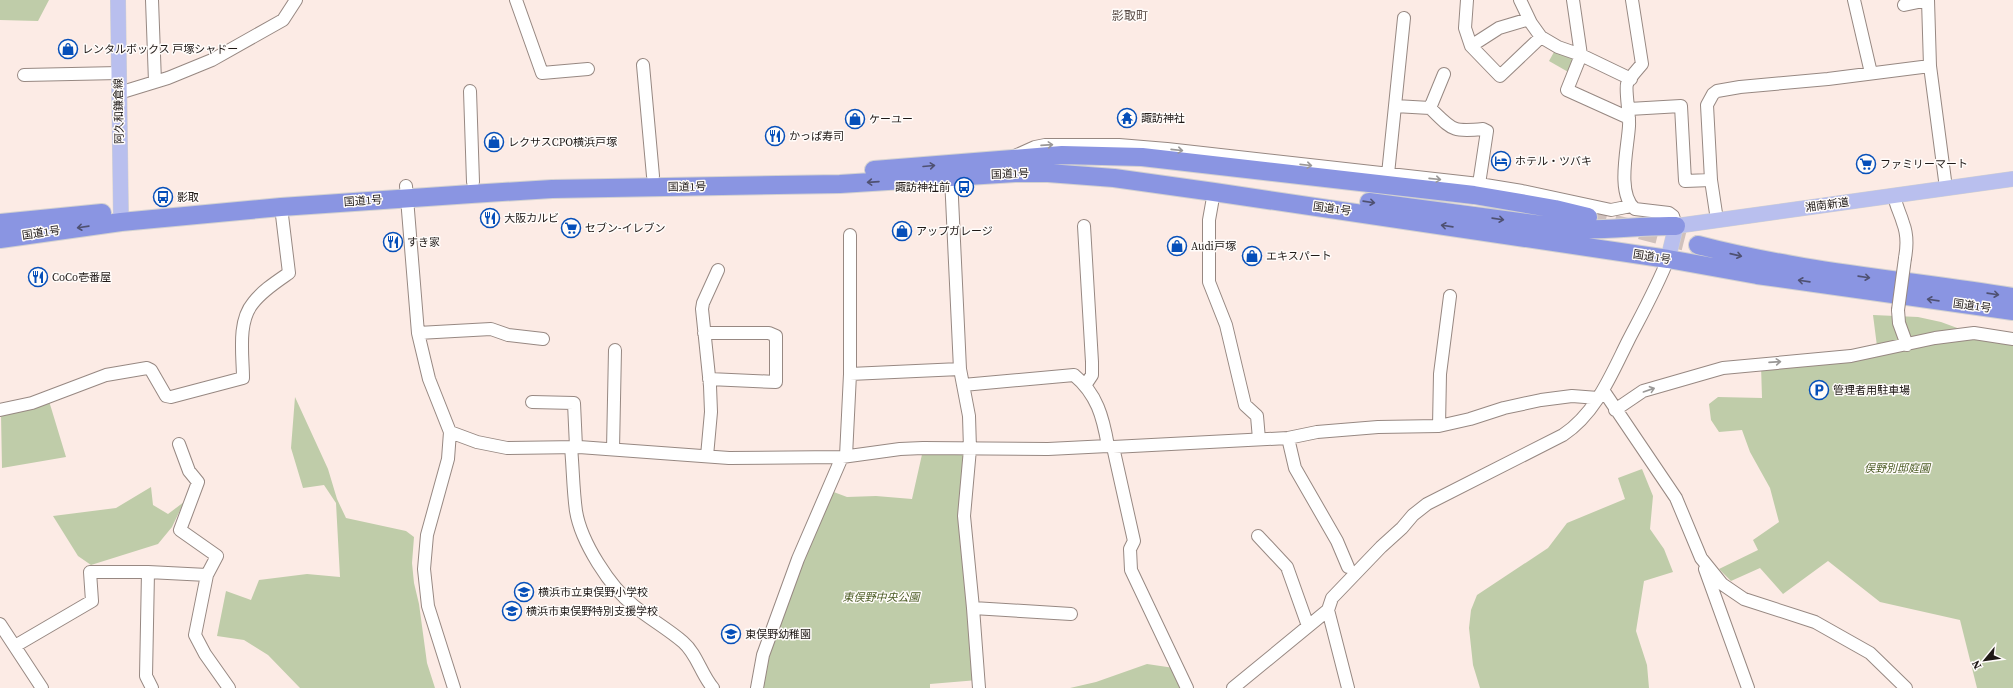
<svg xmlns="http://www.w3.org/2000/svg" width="2013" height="688" font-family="'Source Serif 4','Noto Sans JP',serif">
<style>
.green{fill:#bfcca9}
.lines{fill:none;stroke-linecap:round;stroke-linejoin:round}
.highway-tunnel{stroke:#d0c1bc;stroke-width:18;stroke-dasharray:18 9;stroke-linecap:butt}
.minor-casing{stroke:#978882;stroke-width:14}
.major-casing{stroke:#d2d1d1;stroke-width:16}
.highway-casing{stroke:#d2d1d1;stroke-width:20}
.minor{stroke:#fff;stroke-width:12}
.major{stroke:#b9bfee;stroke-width:15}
.highway{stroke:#8a95e2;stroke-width:18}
.minor-bridge-casing{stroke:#978882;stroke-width:14;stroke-linecap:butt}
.minor-bridge{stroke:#fff;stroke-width:12}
.oneway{stroke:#9a9897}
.oneway2{stroke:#4f5172}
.labels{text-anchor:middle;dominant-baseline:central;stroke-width:3;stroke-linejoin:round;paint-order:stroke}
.poi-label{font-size:11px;fill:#1f1917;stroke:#fffcfa;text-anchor:start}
.street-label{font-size:11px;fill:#1f1917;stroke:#fffcfa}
.park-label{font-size:11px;font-style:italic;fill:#4c5c26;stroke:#fffcfa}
.neighbourhood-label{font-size:12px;fill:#5c4e49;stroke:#fffcfa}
</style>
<rect width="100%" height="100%" fill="#fcebe5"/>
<path class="green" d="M 0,0 L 49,0 L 38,21 L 0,20 Z
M 1554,52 L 1576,59 L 1570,73 L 1549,61 Z
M 1873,315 L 1918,317 L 1941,322 L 1979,336 L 2013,341 L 2013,688 L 1977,688 L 1960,620 L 1880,602 L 1828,561 L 1783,594 L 1760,568 L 1731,581 L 1719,569 L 1758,550 L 1753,540 L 1779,522 L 1770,488 L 1750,452 L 1742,430 L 1719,432 L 1711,420 L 1709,404 L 1718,397 L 1762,398 L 1761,365 L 1878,354 Z
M 295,397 L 328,469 L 337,499 L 346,518 L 406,531 L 414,537 L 412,563 L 414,583 L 419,604 L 427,663 L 435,688 L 300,688 L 268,655 L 244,640 L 217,636 L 226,591 L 251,600 L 259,580 L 307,574 L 340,577 L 336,503 L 324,485 L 303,488 L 291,448 Z
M 49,401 L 66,457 L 2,468 L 1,414 Z
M 963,448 L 967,476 L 978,680 L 930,684 L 930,688 L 757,688 L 760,667 L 831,491 L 847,497 L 876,496 L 912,499 L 923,450 Z
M 1642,469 L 1653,496 L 1650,529 L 1664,549 L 1673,572 L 1644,581 L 1636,631 L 1647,665 L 1649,688 L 1480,688 L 1473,665 L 1469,628 L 1471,610 L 1477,595 L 1548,548 L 1567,523 L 1625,499 L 1618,478 Z
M 151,487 L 153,505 L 168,514 L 184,502 L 172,527 L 158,544 L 91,565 L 78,556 L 53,516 L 116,508 Z
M 1147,664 L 1174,668 L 1181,688 L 1070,688 L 1096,682 Z"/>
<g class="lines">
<path class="highway-tunnel" d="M 1588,217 L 1698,245"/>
<defs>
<path id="minor" d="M 152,0 L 155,82
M 516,0 L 542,73 L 588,69
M 1467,0 L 1465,28 L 1471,46 L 1500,76 L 1541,37
M 1520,0 L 1531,23 L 1541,37 L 1558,47 L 1581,55 L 1631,79
M 1573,0 L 1581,55 L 1567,90 L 1629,118
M 1632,0 L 1642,64 C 1637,70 1630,77 1627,84 C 1625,90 1630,117 1629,126 C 1628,147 1616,194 1635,209 L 1669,213 L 1673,216 L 1676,226
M 1854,0 L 1871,73
M 1904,5 L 1928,0 L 1930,66 L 1946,188
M 1471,46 L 1499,28 L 1529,19
M 643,65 L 653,176
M 24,75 L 119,73
M 470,91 L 473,182
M 119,93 L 168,78 L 212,60 L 283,20 L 296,0
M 1395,106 L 1430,108 L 1444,74
M 1430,108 C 1453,130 1451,132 1483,129 L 1487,131 L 1479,184
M 1629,109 L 1681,106 L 1685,181 L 1711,180
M 1017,155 L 1035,147 L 1045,145 L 1119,145 L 1167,149 L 1479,184 L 1522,191 L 1611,210 L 1631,206
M 1388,174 L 1404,18
M 951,177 L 960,369 L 969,416 L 970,449 L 964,516 L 973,608 L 979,688
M 406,186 L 418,333 L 429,379 L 450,432 L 448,459 L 427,535 L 424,569 L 428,606 L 454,688
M 1214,192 L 1209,220 L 1209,282 L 1226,325 L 1245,405 L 1257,416 L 1259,439
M 1894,195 C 1896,207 1900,212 1903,223 C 1907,233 1907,247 1905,258
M 1717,220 L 1711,180 L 1707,105 L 1713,94 L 1717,91 L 1740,87 L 1828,79 L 1930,66
M 1084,226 L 1092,362 L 1092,375 L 1086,384
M 1898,310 L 1899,323 L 1907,345
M 418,333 L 491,329 L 508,335 L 543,339
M 704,333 L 769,333 L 776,336 L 776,382 L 709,379
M 850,374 L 960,369
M 963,385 L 1074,375 C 1097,394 1103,417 1108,446
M 1603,390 L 1676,498 L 1701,558 L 1722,584 L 1744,599 L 1815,622 L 1870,653 L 1906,688
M 532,402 L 574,403 L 576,447
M 0,410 L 32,403 L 106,375 L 147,368 L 151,370 L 166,396 L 171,397 L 243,378 C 243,356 237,322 253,303 C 262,291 276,282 289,273 L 281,207
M 1615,410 L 1643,391 L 1723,368 L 1851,356 L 1935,338 L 1974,333 L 2013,339
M 1439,426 L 1440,374 L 1450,296
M 450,432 L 477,442 L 507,448 L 579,447 L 729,458 L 842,457 L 900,449 L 923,448 L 1048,449 L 1108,446 L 1113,447 L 1288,438 L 1317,432 L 1378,427 L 1439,426 L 1470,419 L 1504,408 L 1541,400 L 1572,396 L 1598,398
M 1288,438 L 1295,468 L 1337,541 L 1348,567
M 179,444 L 189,471 L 198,482 L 180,530 L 217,556 L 207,575
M 571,447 C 573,468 573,490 576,511 C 581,542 610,587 634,606 C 650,619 668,629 683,642 C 697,654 701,674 713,688
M 1113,447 L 1134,541 L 1130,549 L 1131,570 L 1187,688
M 613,449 L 615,350
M 707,456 L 711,412 L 710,386 L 702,309 L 703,303 L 718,270
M 846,456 L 850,374 L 850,235
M 1258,536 L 1287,567 L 1308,626
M 1705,569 L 1748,688
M 973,608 L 1071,614
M 1328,610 L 1348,688
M 0,624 L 42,688
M 15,646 L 92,601 L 90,572 L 148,572
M 152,688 L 146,676 L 148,572 L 207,575 L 195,635 L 205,654 L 229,688
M 757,688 L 763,655 L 798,559 L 842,457
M 1233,688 L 1328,610 L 1332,598 L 1381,547 L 1402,528 L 1413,515 L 1427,504 L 1563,435 C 1596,413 1611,375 1628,341 C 1642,314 1657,287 1668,259"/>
<path id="major" d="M 118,0 L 121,222
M 1668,259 L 1676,226 L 2013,179"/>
<path id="highway" d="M 874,170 L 1062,155 L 1142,157 L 1474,195 L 1555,209 L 1588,217
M 1369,202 L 1572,229 C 1607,231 1641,225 1676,226
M 0,223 L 102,213
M 0,239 L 121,222 L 281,207 L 471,194 L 552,189 L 840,184 L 1015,173 L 1048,173 L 1114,178 L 1214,192 L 1668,259 L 1757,275 L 2013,311
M 1698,245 C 1801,272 1908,280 2013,297"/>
</defs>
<use href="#minor" class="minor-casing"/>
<use href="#major" class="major-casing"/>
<use href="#highway" class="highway-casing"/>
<use href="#minor" class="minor"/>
<use href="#major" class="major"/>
<use href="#highway" class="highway"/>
<defs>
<path id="minor-bridge" d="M 1898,310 L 1905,258"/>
</defs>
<use href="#minor-bridge" class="minor-bridge-casing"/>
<use href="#minor-bridge" class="minor-bridge"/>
</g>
<defs><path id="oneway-shaft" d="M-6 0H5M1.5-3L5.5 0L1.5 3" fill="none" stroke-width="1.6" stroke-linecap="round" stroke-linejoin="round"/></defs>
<g class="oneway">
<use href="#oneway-shaft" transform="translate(1047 145) rotate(-4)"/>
<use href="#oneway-shaft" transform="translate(1177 150) rotate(6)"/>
<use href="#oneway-shaft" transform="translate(1306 165) rotate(6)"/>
<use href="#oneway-shaft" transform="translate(1435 179) rotate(6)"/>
<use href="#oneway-shaft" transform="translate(1775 362) rotate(-4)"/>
<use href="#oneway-shaft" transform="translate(1649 390) rotate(-19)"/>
</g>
<g class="oneway2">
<use href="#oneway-shaft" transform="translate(929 166) rotate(-5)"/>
<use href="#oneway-shaft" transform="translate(873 182) rotate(176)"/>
<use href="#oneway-shaft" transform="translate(1369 202) rotate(8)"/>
<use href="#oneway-shaft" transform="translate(1498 219) rotate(8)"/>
<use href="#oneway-shaft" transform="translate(1447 226) rotate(-172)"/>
<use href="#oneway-shaft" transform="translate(83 227) rotate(172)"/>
<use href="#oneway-shaft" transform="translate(1736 255) rotate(13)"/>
<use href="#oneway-shaft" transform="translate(1864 277) rotate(8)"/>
<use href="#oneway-shaft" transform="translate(1804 281) rotate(-172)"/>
<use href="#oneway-shaft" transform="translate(1993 294) rotate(8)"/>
<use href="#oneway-shaft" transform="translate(1933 300) rotate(-172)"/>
</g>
<defs>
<symbol id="shop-ring" viewBox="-11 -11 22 22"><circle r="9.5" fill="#fffcfa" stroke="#064fb9" stroke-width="1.5"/><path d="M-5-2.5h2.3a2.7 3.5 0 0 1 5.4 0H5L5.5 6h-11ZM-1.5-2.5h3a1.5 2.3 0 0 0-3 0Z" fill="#064fb9"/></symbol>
<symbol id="temple-ring" viewBox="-11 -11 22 22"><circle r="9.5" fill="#fffcfa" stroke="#064fb9" stroke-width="1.5"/><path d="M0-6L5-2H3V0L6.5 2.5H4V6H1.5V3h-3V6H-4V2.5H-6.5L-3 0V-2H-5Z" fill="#064fb9"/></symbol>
<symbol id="restaurant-ring" viewBox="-11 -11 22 22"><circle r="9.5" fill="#fffcfa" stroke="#064fb9" stroke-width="1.5"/><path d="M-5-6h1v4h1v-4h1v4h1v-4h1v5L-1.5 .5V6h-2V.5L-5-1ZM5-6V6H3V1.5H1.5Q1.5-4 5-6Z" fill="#064fb9"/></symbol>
<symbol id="hotel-ring" viewBox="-11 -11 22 22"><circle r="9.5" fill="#fffcfa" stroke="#064fb9" stroke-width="1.5"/><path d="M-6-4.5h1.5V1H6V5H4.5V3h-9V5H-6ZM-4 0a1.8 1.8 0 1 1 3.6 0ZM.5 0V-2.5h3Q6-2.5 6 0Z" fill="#064fb9"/></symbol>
<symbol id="supermarket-ring" viewBox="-11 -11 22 22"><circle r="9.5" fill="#fffcfa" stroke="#064fb9" stroke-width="1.5"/><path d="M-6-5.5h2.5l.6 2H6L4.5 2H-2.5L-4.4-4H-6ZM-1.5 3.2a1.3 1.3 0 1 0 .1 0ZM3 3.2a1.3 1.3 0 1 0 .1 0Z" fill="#064fb9"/></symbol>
<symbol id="bus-ring" viewBox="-11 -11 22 22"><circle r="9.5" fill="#fffcfa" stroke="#064fb9" stroke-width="1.5"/><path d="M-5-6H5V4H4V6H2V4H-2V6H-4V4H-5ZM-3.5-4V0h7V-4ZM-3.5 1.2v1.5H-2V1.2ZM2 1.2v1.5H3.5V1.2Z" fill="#064fb9"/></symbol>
<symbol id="parking-ring" viewBox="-11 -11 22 22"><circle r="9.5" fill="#fffcfa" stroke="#064fb9" stroke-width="1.5"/><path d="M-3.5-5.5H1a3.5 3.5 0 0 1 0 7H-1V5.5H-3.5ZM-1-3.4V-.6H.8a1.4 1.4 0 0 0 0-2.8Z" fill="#064fb9"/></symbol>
<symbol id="school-ring" viewBox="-11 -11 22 22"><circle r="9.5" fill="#fffcfa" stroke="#064fb9" stroke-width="1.5"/><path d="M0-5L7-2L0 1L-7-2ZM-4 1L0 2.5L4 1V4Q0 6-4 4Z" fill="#064fb9"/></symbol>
</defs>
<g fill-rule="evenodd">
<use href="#shop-ring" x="57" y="38" width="22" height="22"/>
<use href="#temple-ring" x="1116" y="107" width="22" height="22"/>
<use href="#shop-ring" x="844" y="108" width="22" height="22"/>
<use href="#restaurant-ring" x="764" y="125" width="22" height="22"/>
<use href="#shop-ring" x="483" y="131" width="22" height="22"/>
<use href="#hotel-ring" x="1490" y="150" width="22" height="22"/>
<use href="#supermarket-ring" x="1855" y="153" width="22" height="22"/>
<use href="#bus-ring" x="953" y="176" width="22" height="22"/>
<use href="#bus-ring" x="152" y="186" width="22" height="22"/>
<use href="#restaurant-ring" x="479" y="207" width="22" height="22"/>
<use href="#supermarket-ring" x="560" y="217" width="22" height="22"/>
<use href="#shop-ring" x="891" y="220" width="22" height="22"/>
<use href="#restaurant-ring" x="382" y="231" width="22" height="22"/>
<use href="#shop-ring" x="1166" y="235" width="22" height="22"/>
<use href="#shop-ring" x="1241" y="245" width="22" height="22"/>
<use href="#restaurant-ring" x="27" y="266" width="22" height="22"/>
<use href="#parking-ring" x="1808" y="379" width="22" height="22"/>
<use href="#school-ring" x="513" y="581" width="22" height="22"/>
<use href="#school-ring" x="501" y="600" width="22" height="22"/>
<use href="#school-ring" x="720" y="623" width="22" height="22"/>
</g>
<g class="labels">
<g class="poi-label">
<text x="82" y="49">レンタルボックス 戸塚シャドー</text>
<text x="1141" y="118">諏訪神社</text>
<text x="869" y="119">ケーユー</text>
<text x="789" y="136">かっぱ寿司</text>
<text x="508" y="142">レクサスCPO横浜戸塚</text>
<text x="1515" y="161">ホテル・ツバキ</text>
<text x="1880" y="164">ファミリーマート</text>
<text x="950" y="187" text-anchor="end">諏訪神社前</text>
<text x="177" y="197">影取</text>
<text x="504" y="218">大阪カルビ</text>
<text x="585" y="228">セブン-イレブン</text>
<text x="916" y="231">アップガレージ</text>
<text x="407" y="242">すき家</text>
<text x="1191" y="246">Audi戸塚</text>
<text x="1266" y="256">エキスパート</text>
<text x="52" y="277">CoCo壱番屋</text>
<text x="1833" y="390">管理者用駐車場</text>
<text x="538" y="592">横浜市立東俣野小学校</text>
<text x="526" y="611">横浜市東俣野特別支援学校</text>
<text x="745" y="634">東俣野幼稚園</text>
</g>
<g class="street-label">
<text transform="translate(119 111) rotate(-91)">阿久和鎌倉線</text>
<text transform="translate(1010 174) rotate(-2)">国道1号</text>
<text transform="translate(687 187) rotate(-1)">国道1号</text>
<text transform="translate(363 201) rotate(-4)">国道1号</text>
<text transform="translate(1827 205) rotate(-8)">湘南新道</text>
<text transform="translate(1332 209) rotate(8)">国道1号</text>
<text transform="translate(41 233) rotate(-8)">国道1号</text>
<text transform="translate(1652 257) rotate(9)">国道1号</text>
<text transform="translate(1972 306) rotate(8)">国道1号</text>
</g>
<g class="park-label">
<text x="1897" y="468">俣野別邸庭園</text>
<text x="881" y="597">東俣野中央公園</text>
</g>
<g class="neighbourhood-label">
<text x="1130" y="16">影取町</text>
</g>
</g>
<g transform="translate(1985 660) rotate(241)" stroke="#fffcfa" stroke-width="3" paint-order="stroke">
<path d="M0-3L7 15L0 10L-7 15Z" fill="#1f1917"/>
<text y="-6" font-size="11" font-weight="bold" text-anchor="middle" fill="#1f1917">N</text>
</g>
</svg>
